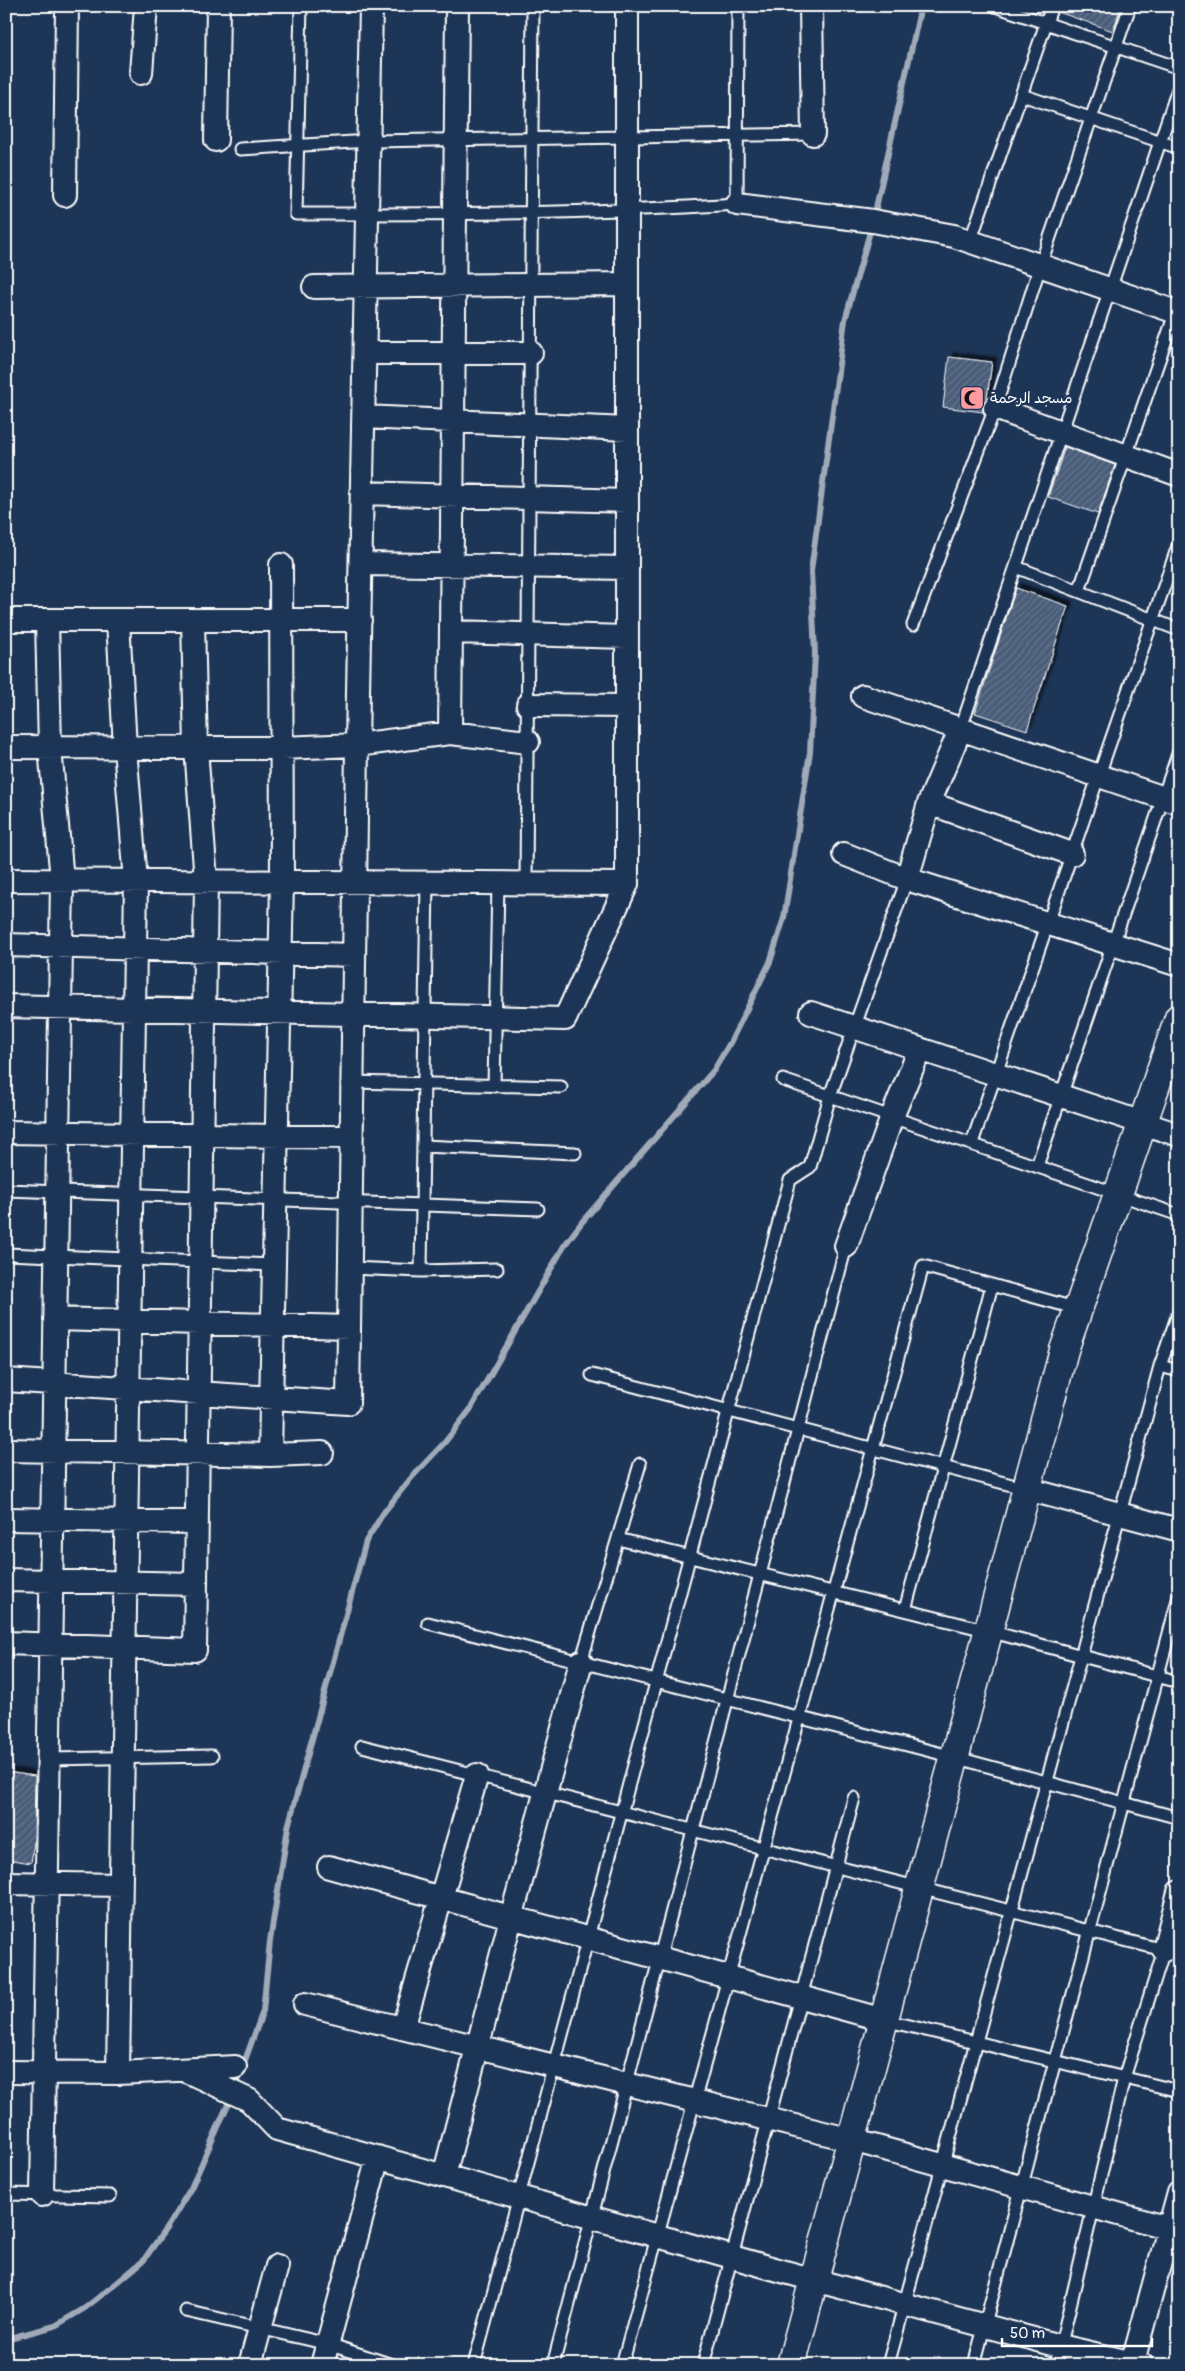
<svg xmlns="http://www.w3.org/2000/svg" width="1185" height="2371" font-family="Pangolin,'Playpen Sans Arabic',sans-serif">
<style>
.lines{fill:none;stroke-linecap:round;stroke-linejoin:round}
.stream{stroke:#a0aab8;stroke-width:6}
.building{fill:url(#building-hatch);stroke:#fff;filter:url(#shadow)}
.service-casing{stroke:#fff;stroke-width:15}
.minor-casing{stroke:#fff;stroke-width:26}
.tertiary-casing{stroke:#fff;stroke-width:31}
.service{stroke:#1d3557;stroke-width:11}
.minor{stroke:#1d3557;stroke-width:22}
.tertiary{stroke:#1d3557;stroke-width:28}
.labels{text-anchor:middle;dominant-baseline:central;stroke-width:4.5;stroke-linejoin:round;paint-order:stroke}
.poi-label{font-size:15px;fill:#fff;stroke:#1d3557;text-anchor:start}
</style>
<defs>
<pattern id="building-hatch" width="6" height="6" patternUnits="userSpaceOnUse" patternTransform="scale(1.25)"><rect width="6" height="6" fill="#4a5d79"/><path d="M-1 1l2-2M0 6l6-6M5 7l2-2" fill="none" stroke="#65758d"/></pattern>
<filter id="shadow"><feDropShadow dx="4.5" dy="-4.5" stdDeviation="1" flood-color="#0009"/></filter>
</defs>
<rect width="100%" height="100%" fill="#1d3557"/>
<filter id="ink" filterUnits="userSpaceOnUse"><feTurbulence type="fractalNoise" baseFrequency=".02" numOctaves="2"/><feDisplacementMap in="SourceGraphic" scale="10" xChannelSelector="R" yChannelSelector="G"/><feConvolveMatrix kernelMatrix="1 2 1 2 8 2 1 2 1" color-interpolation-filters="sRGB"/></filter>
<g filter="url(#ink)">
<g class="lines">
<path class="stream" d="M 6,2339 L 55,2326 L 85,2308 L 118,2282 L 143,2261 L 167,2227 L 191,2188 L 233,2093 L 263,2011 L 270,1941 L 288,1827 L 366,1541 L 384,1512 L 412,1477 L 445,1442 L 470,1410 L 564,1246 L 582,1222 L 714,1070 L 731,1041 L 770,962 L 784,918 L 810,752 L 815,653 L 811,571 L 845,320 L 873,221 L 921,6"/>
</g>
<path class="building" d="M 1059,6 L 1121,6 L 1113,31 L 1058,12 Z
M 949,357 L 992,362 L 987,398 L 983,404 L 983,412 L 943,407 Z
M 1065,447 L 1115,465 L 1098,514 L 1048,497 Z
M 1016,588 L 1068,606 L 1027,730 L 975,713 Z
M 6,1772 L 35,1776 L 34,1842 L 31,1863 L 6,1859 Z"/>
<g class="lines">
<defs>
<path id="service" d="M 301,6 L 296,214 C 443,214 590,214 737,204 L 738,6
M 995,6 L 1179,68
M 1022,95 L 1179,148
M 240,149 L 369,141 L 813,134
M 970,242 L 1052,6
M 1016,567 L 1179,630
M 1079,591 L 1177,308
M 913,625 L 995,408 L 1040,266 L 1130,6
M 961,728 L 1179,86
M 526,883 L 533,6
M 783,1080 L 1179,1215
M 352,1082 L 561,1087
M 494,1086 L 498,883
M 972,1143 L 1179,543
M 423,1146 L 575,1153
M 1037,1166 L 1179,751
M 6,1190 L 538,1209
M 6,1254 L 274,1265
M 350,1268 L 421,1271 L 497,1269
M 421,1271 L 427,882
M 1160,1366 L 1179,1371
M 592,1375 L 1027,1489
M 618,1539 L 989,1631 L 1179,1682
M 905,1610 L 992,1285
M 428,1623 L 954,1757 L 1179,1818
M 581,1662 L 640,1464
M 362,1746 L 1179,1954
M 49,1759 L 212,1756
M 884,2020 L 1179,2091
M 6,2194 L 110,2196
M 186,2311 L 328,2344 L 392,2365
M 474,2365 L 790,1180 L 810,1167 L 830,1096 L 907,879
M 553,2365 L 846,1246
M 622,2365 L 923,1266 L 1078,1309
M 703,2365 L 854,1798
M 888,2365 L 1160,1366 L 1179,1311
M 974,2365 L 1179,1596
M 1056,2365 L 1124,2078 L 1164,1950"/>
<path id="minor" d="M 811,6 L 813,134
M 141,73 L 146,6
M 216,140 L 218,6
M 65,195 L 67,6
M 737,204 L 873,221 L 954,236 L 1179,313
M 314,287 L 627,284
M 365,353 L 531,353
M 995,408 L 1179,475
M 364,417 L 627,429
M 362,493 L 627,501
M 361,564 L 627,568
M 6,620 L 360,620
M 118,620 L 125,748 L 136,881 L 118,2073
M 451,632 L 627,637
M 863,696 L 1179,803
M 528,705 L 627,706
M 450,733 L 457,6
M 6,747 L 281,748 L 357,745 L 450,733 L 528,742
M 929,803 L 1072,854
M 844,854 L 907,879 L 1179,965
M 907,879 L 929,803 L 961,728
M 6,880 L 627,884
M 6,945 L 354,955
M 6,1006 L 565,1019 L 627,884 L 627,6
M 811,1013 L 1179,1135
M 6,1132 L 351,1137
M 846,1246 L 892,1117 L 920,1049
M 55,1319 L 349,1327
M 6,1380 L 348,1403 L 357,745 L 371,6
M 6,1450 L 270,1455 L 322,1453
M 270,1455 L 282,882 L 281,565
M 1027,1489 L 1179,1530
M 6,1519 L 197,1522
M 6,1580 L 196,1584
M 6,1643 L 195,1650 L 206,881 L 196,748 L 193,620
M 329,1867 L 884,2020
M 6,1883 L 121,1885
M 1164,1950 L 1179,1892
M 305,2004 L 852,2140 L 1179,2231
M 403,2028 L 477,1775
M 184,2070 L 249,2100 L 277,2129 L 814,2280 L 1060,2346 L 1142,2365
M 6,2072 L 118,2073 L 235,2067
M 444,2176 L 511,1918 L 581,1662
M 42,2195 L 62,880 L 50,748 L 47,620
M 250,2365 L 277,2266
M 322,2365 L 378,2157
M 1132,2365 L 1179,2192"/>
<path id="tertiary" d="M 791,2365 L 1064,1350 L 1179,1018"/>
</defs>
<use href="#service" class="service-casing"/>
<use href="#minor" class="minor-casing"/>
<use href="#tertiary" class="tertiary-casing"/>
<use href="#service" class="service"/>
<use href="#minor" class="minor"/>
<use href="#tertiary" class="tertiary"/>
</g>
</g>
<defs>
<symbol id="mosque-square" viewBox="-11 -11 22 22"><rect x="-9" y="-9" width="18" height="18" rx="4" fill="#ff9aa2" stroke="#1d3557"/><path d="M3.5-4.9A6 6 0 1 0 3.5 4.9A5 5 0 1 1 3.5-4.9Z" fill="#111"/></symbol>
</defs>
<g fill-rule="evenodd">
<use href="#mosque-square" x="958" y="384" width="28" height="28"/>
</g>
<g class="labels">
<g class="poi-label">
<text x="990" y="398">مسجد الرحمة</text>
</g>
</g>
<rect width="1185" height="2371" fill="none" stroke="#1d3557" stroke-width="25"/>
<rect x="12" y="12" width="1160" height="2346" fill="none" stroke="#fff" stroke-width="2" filter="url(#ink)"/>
<path d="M1002 2338v8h150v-8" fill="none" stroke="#ffffff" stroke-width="2.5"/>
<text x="1010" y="2338" font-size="15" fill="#ffffff" stroke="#1d3557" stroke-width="4" paint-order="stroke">50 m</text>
</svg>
